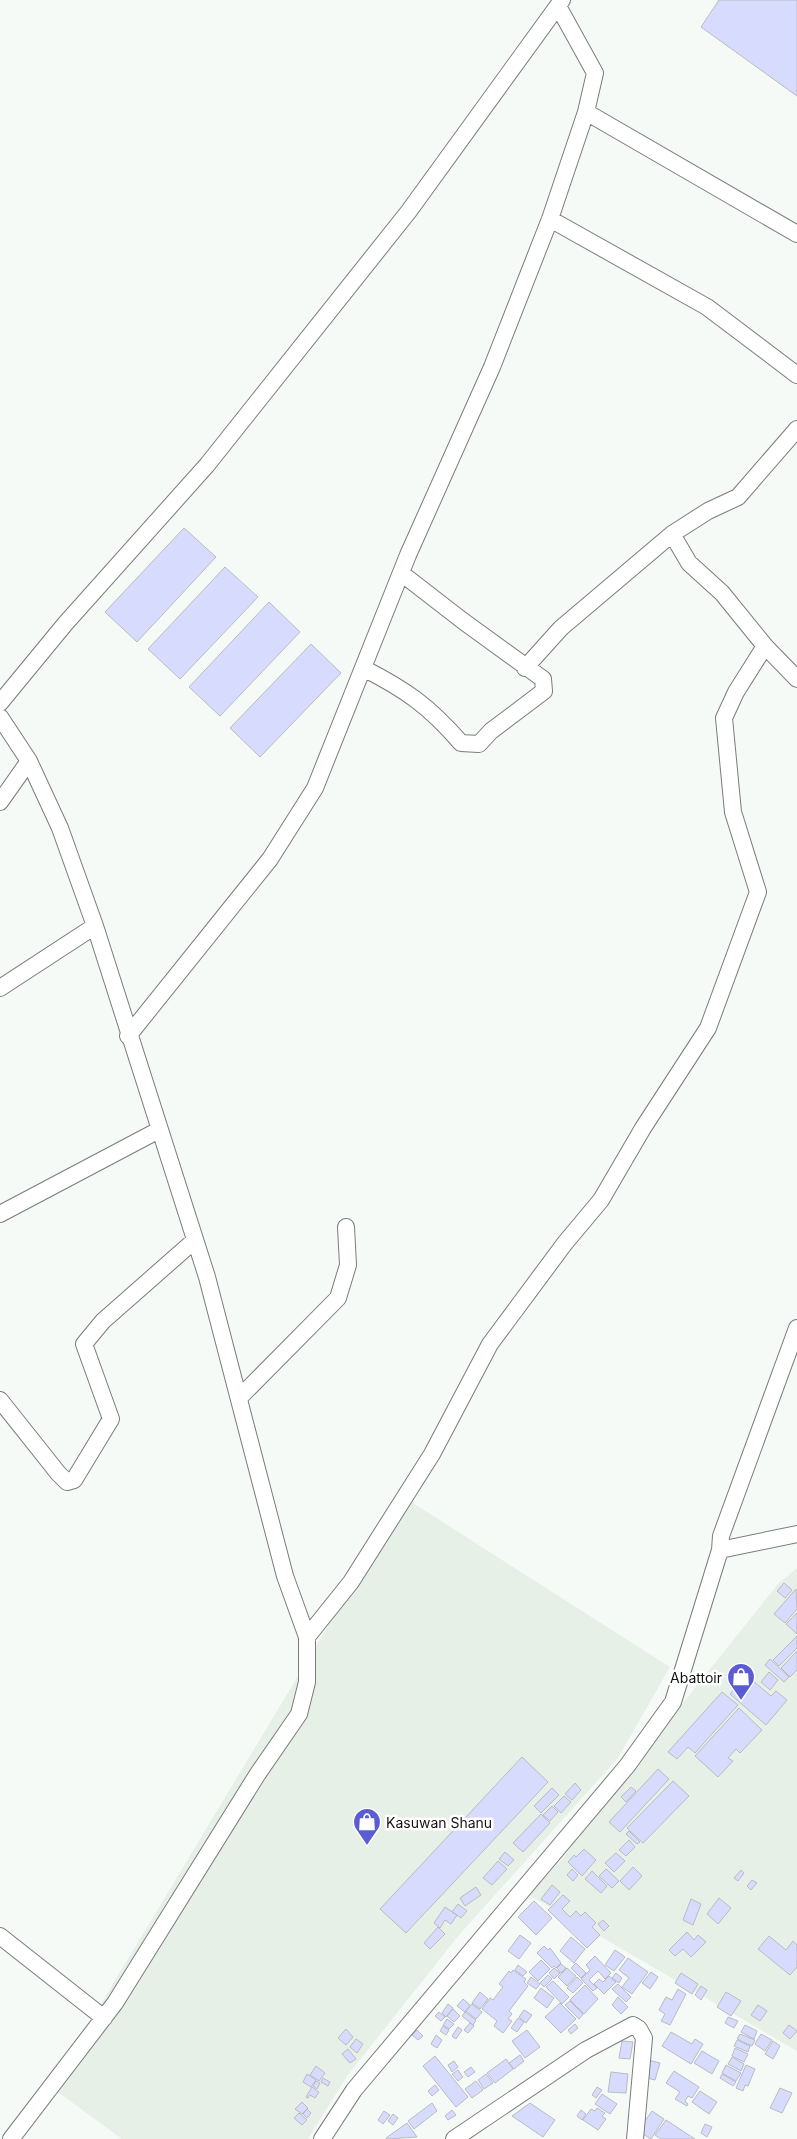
<svg xmlns="http://www.w3.org/2000/svg" width="797" height="2139" font-family="Inter,sans-serif">
<style>
.built{fill:#e6f0e7}
.building{fill:#d7dcff;stroke:#babbc0}
.lines{fill:none;stroke-linecap:round;stroke-linejoin:round}
.street-casing{stroke:#797d7a;stroke-width:18}
.street{stroke:#fff;stroke-width:16}
.labels{text-anchor:middle;dominant-baseline:central;stroke-width:5;stroke-linejoin:round;paint-order:stroke}
.poi-label{font-size:14px;fill:#131413;stroke:#fff;text-anchor:end}
</style>
<rect width="100%" height="100%" fill="#f5faf6"/>
<path class="built" d="M 405,1498 L 670,1667 L 618,1758 L 459,1935 L 347,2076 L 308,2139 L 122,2139 L 51,2087 Z
M 797,1568 L 797,2051 L 529,1895 L 564,1857 L 592,1817 L 778,1584 Z"/>
<path class="building" d="M 719,0 L 797,0 L 797,96 L 701,27 Z
M 184,528 L 216,557 L 137,642 L 105,612 Z
M 225,567 L 258,597 L 180,679 L 148,649 Z
M 269,602 L 300,632 L 220,716 L 189,687 Z
M 311,644 L 341,673 L 260,757 L 230,728 Z
M 784,1583 L 792,1590 L 785,1598 L 777,1591 Z
M 796,1589 L 797,1609 L 785,1623 L 774,1614 Z
M 797,1613 L 797,1634 L 786,1624 Z
M 797,1636 L 797,1648 L 779,1666 L 773,1660 Z
M 797,1651 L 797,1670 L 790,1677 L 781,1668 Z
M 770,1659 L 789,1677 L 784,1682 L 765,1665 Z
M 769,1672 L 778,1680 L 770,1690 L 761,1682 Z
M 746,1675 L 771,1696 L 776,1691 L 787,1700 L 766,1725 L 730,1694 Z
M 722,1692 L 738,1705 L 695,1753 L 688,1747 L 677,1759 L 668,1752 Z
M 739,1708 L 762,1730 L 740,1753 L 736,1749 L 728,1758 L 733,1761 L 718,1777 L 695,1756 Z
M 522,1757 L 548,1782 L 406,1933 L 380,1909 Z
M 658,1769 L 669,1779 L 620,1832 L 609,1822 Z
M 673,1781 L 689,1796 L 643,1843 L 627,1828 Z
M 575,1783 L 581,1790 L 572,1800 L 565,1794 Z
M 631,1787 L 636,1791 L 626,1802 L 621,1797 Z
M 552,1788 L 559,1795 L 541,1813 L 534,1806 Z
M 564,1796 L 571,1802 L 561,1813 L 554,1806 Z
M 552,1806 L 558,1812 L 550,1821 L 543,1815 Z
M 541,1814 L 550,1823 L 523,1852 L 513,1843 Z
M 629,1831 L 640,1842 L 637,1844 L 626,1834 Z
M 629,1840 L 635,1847 L 626,1856 L 619,1850 Z
M 584,1849 L 596,1860 L 582,1876 L 568,1862 L 574,1855 L 576,1857 Z
M 505,1852 L 514,1860 L 508,1866 L 499,1859 Z
M 616,1853 L 625,1861 L 614,1872 L 605,1863 Z
M 498,1861 L 507,1869 L 492,1885 L 483,1878 Z
M 633,1867 L 642,1876 L 629,1890 L 620,1881 Z
M 572,1869 L 578,1875 L 573,1881 L 567,1875 Z
M 606,1869 L 619,1881 L 612,1888 L 599,1876 Z
M 741,1870 L 744,1873 L 738,1881 L 734,1878 Z
M 592,1871 L 607,1886 L 601,1893 L 585,1879 Z
M 752,1880 L 757,1883 L 751,1890 L 747,1886 Z
M 552,1885 L 560,1892 L 550,1905 L 541,1899 Z
M 476,1887 L 481,1895 L 465,1906 L 460,1898 Z
M 563,1895 L 570,1901 L 562,1909 L 570,1917 L 576,1911 L 581,1916 L 585,1912 L 596,1923 L 592,1927 L 600,1935 L 587,1948 L 548,1910 Z
M 719,1898 L 731,1908 L 718,1924 L 707,1914 Z
M 691,1899 L 701,1904 L 693,1925 L 683,1920 Z
M 534,1901 L 552,1918 L 536,1935 L 518,1917 Z
M 458,1904 L 467,1911 L 461,1918 L 452,1912 Z
M 445,1907 L 457,1915 L 451,1924 L 445,1920 L 440,1928 L 434,1923 Z
M 603,1920 L 609,1926 L 604,1931 L 598,1924 Z
M 438,1927 L 445,1934 L 430,1949 L 424,1943 Z
M 687,1932 L 694,1940 L 698,1935 L 706,1942 L 691,1957 L 683,1949 L 675,1956 L 669,1950 Z
M 520,1935 L 531,1943 L 519,1959 L 508,1951 Z
M 769,1936 L 786,1950 L 793,1941 L 797,1945 L 797,1967 L 790,1975 L 758,1949 Z
M 571,1937 L 585,1949 L 574,1963 L 560,1951 Z
M 544,1946 L 548,1950 L 550,1948 L 561,1963 L 556,1968 L 554,1966 L 552,1968 L 537,1953 Z
M 615,1950 L 625,1957 L 614,1971 L 605,1965 Z
M 595,1956 L 611,1973 L 605,1979 L 598,1971 L 589,1980 L 597,1988 L 593,1991 L 581,1979 L 590,1970 L 586,1965 Z
M 628,1958 L 648,1972 L 632,1994 L 622,1987 L 629,1978 L 619,1970 Z
M 541,1960 L 550,1969 L 538,1981 L 529,1972 Z
M 576,1963 L 586,1973 L 581,1978 L 571,1968 Z
M 561,1964 L 566,1968 L 561,1973 L 557,1968 Z
M 518,1965 L 527,1972 L 523,1976 L 515,1970 Z
M 554,1968 L 560,1973 L 554,1979 L 549,1973 Z
M 567,1968 L 576,1976 L 567,1986 L 558,1977 Z
M 513,1970 L 526,1979 L 524,1982 L 528,1986 L 509,2011 L 512,2014 L 508,2019 L 512,2021 L 503,2033 L 494,2026 L 497,2021 L 482,2009 L 490,1998 L 493,2000 L 503,1987 L 499,1984 L 509,1971 L 511,1973 Z
M 651,1972 L 658,1977 L 650,1989 L 642,1983 Z
M 616,1973 L 622,1978 L 619,1983 L 612,1978 Z
M 681,1973 L 698,1984 L 692,1994 L 675,1983 Z
M 548,1975 L 552,1979 L 544,1987 L 540,1983 Z
M 609,1976 L 616,1982 L 604,1994 L 594,1984 L 599,1979 L 603,1982 Z
M 531,1977 L 540,1984 L 536,1989 L 527,1983 Z
M 577,1977 L 583,1983 L 573,1993 L 567,1988 Z
M 553,1981 L 569,1997 L 562,2004 L 546,1987 Z
M 618,1984 L 631,1997 L 626,2002 L 612,1989 Z
M 585,1985 L 598,1999 L 584,2014 L 570,2000 Z
M 701,1986 L 707,1990 L 701,2000 L 695,1995 Z
M 541,1988 L 554,1998 L 547,2008 L 534,1998 Z
M 678,1989 L 686,1994 L 670,2025 L 661,2021 L 665,2014 L 659,2010 L 666,1997 L 672,2000 Z
M 480,1992 L 488,1999 L 480,2009 L 472,2003 Z
M 726,1992 L 741,2001 L 731,2016 L 717,2007 Z
M 618,1997 L 628,2007 L 621,2014 L 612,2005 Z
M 463,1999 L 470,2005 L 465,2012 L 457,2006 Z
M 570,2001 L 583,2014 L 579,2019 L 565,2005 Z
M 560,2003 L 576,2019 L 561,2033 L 545,2017 Z
M 448,2004 L 453,2008 L 446,2017 L 442,2013 Z
M 472,2004 L 482,2012 L 476,2019 L 466,2011 Z
M 758,2005 L 767,2011 L 760,2021 L 751,2015 Z
M 453,2009 L 460,2016 L 454,2022 L 447,2016 Z
M 524,2010 L 532,2015 L 526,2023 L 519,2017 Z
M 439,2012 L 445,2017 L 441,2021 L 435,2016 Z
M 465,2012 L 476,2020 L 473,2025 L 462,2016 Z
M 728,2017 L 738,2021 L 734,2028 L 725,2023 Z
M 518,2018 L 524,2022 L 517,2032 L 511,2028 Z
M 447,2019 L 454,2024 L 449,2029 L 443,2025 Z
M 470,2023 L 474,2026 L 468,2033 L 464,2030 Z
M 575,2024 L 578,2028 L 571,2034 L 568,2030 Z
M 745,2025 L 757,2031 L 754,2039 L 741,2032 Z
M 789,2025 L 797,2031 L 790,2039 L 783,2033 Z
M 443,2026 L 449,2030 L 446,2035 L 440,2031 Z
M 458,2027 L 462,2030 L 456,2039 L 452,2036 Z
M 346,2029 L 353,2037 L 346,2045 L 338,2038 Z
M 417,2030 L 423,2036 L 418,2040 L 412,2035 Z
M 527,2030 L 540,2047 L 525,2058 L 512,2041 Z
M 671,2032 L 692,2044 L 695,2039 L 703,2044 L 691,2064 L 662,2046 Z
M 740,2034 L 755,2040 L 752,2046 L 737,2039 Z
M 761,2034 L 772,2040 L 765,2051 L 755,2044 Z
M 436,2035 L 442,2040 L 437,2048 L 431,2044 Z
M 356,2039 L 363,2044 L 357,2053 L 350,2047 Z
M 737,2040 L 750,2046 L 748,2052 L 734,2046 Z
M 622,2041 L 633,2042 L 630,2059 L 619,2058 Z
M 773,2041 L 780,2046 L 773,2059 L 765,2054 Z
M 735,2048 L 748,2054 L 744,2062 L 732,2056 Z
M 348,2049 L 356,2059 L 350,2063 L 342,2054 Z
M 702,2051 L 719,2061 L 712,2074 L 694,2063 Z
M 520,2055 L 524,2061 L 514,2069 L 509,2063 Z
M 435,2056 L 468,2097 L 456,2107 L 423,2066 Z
M 732,2057 L 744,2064 L 741,2071 L 728,2064 Z
M 506,2059 L 513,2069 L 495,2083 L 487,2073 Z
M 648,2060 L 660,2063 L 655,2080 L 643,2077 Z
M 454,2061 L 458,2067 L 452,2072 L 448,2065 Z
M 726,2065 L 741,2073 L 736,2081 L 722,2073 Z
M 746,2065 L 755,2069 L 748,2086 L 745,2085 L 743,2091 L 736,2088 Z
M 316,2066 L 325,2073 L 319,2081 L 310,2075 Z
M 471,2067 L 475,2072 L 468,2077 L 464,2072 Z
M 458,2070 L 463,2077 L 458,2081 L 452,2074 Z
M 674,2071 L 699,2087 L 692,2098 L 688,2096 L 685,2101 L 688,2104 L 687,2106 L 675,2099 L 680,2092 L 666,2083 Z
M 611,2072 L 628,2074 L 626,2093 L 608,2092 Z
M 307,2074 L 316,2080 L 311,2087 L 303,2082 Z
M 486,2074 L 493,2083 L 484,2089 L 478,2080 Z
M 722,2074 L 736,2082 L 733,2086 L 720,2078 Z
M 323,2078 L 330,2082 L 328,2086 L 321,2082 Z
M 316,2081 L 320,2083 L 317,2089 L 313,2086 Z
M 476,2081 L 483,2090 L 472,2098 L 465,2089 Z
M 435,2085 L 439,2090 L 432,2096 L 428,2091 Z
M 312,2087 L 319,2092 L 315,2098 L 310,2095 L 308,2098 L 306,2097 Z
M 597,2087 L 602,2090 L 596,2098 L 592,2095 Z
M 780,2088 L 792,2093 L 782,2113 L 770,2108 Z
M 700,2091 L 717,2102 L 709,2114 L 692,2102 Z
M 602,2094 L 617,2104 L 610,2114 L 595,2104 Z
M 302,2102 L 308,2108 L 302,2114 L 295,2109 Z
M 432,2103 L 437,2111 L 414,2129 L 408,2121 Z
M 530,2103 L 555,2120 L 543,2137 L 512,2116 Z
M 597,2108 L 605,2113 L 602,2116 L 606,2119 L 598,2130 L 583,2120 L 591,2109 L 595,2111 Z
M 307,2109 L 311,2113 L 307,2118 L 303,2114 Z
M 452,2110 L 456,2115 L 448,2120 L 445,2116 Z
M 581,2110 L 586,2114 L 582,2120 L 577,2116 Z
M 384,2111 L 390,2115 L 383,2124 L 378,2120 Z
M 652,2111 L 664,2119 L 651,2139 L 638,2131 Z
M 299,2113 L 307,2120 L 302,2125 L 294,2118 Z
M 393,2114 L 398,2118 L 393,2125 L 388,2121 Z
M 666,2120 L 695,2139 L 661,2139 L 655,2135 Z
M 407,2123 L 417,2137 L 387,2139 L 386,2138 Z
M 705,2124 L 712,2127 L 707,2137 L 701,2133 Z"/>
<g class="lines">
<defs>
<path id="street" d="M 586,112 L 797,234
M 550,219 L 707,307 L 797,375
M 672,534 L 689,563 L 722,593 L 765,646 L 797,679
M 363,668 C 406,690 429,706 461,743 L 479,744 L 491,731 L 544,691 L 543,679 L 463,621 L 401,573
M 525,668 L 561,628 L 672,534 L 708,511 L 738,497 L 797,429
M 0,703 L 65,624 L 207,465 L 409,211 L 562,0
M 0,717 L 29,761 L 60,828 L 95,926 L 207,1277 L 285,1576 L 307,1637 L 307,1682 L 299,1714 L 257,1775 L 115,2003 L 11,2139
M 0,802 L 29,761
M 0,988 L 95,926
M 128,1036 L 270,859 L 315,788 L 408,555 L 492,367 L 550,219 L 586,112 L 595,73 L 558,6
M 0,1214 L 159,1130
M 239,1398 L 338,1298 L 348,1265 L 346,1227
M 0,1400 L 58,1473 L 67,1482 L 74,1480 L 111,1419 L 84,1344 L 103,1321 L 195,1240
M 720,1550 L 797,1534
M 307,1637 L 351,1582 L 432,1454 L 490,1344 L 565,1243 L 601,1200 L 643,1128 L 708,1028 L 758,892 L 733,812 L 724,718 L 736,692 L 765,646
M 0,1936 L 104,2018
M 322,2139 L 354,2090 L 627,1766 L 673,1702 L 720,1550 L 721,1536 L 797,1328
M 454,2139 L 586,2050 L 633,2025 L 639,2029 L 644,2038 L 635,2139"/>
</defs>
<use href="#street" class="street-casing"/>
<use href="#street" class="street"/>
</g>
<defs>
<symbol id="shop-pin" viewBox="-11 -11 22 30"><path d="M0 17L-7.5 6A9.5 9.5 0 1 1 7.5 6Z" fill="#5b5cd4" stroke="#fff"/><path d="M-5-2.5h2.3a2.7 3.5 0 0 1 5.4 0H5L5.5 6h-11ZM-1.5-2.5h3a1.5 2.3 0 0 0-3 0Z" fill="#fff"/></symbol>
</defs>
<g fill-rule="evenodd">
<use href="#shop-pin" x="725" y="1661" width="32" height="43"/>
<use href="#shop-pin" x="351" y="1806" width="32" height="43"/>
</g>
<g class="labels">
<g class="poi-label">
<text x="722" y="1677">Abattoir</text>
<text x="386" y="1822" text-anchor="start">Kasuwan Shanu</text>
</g>
</g>
</svg>
